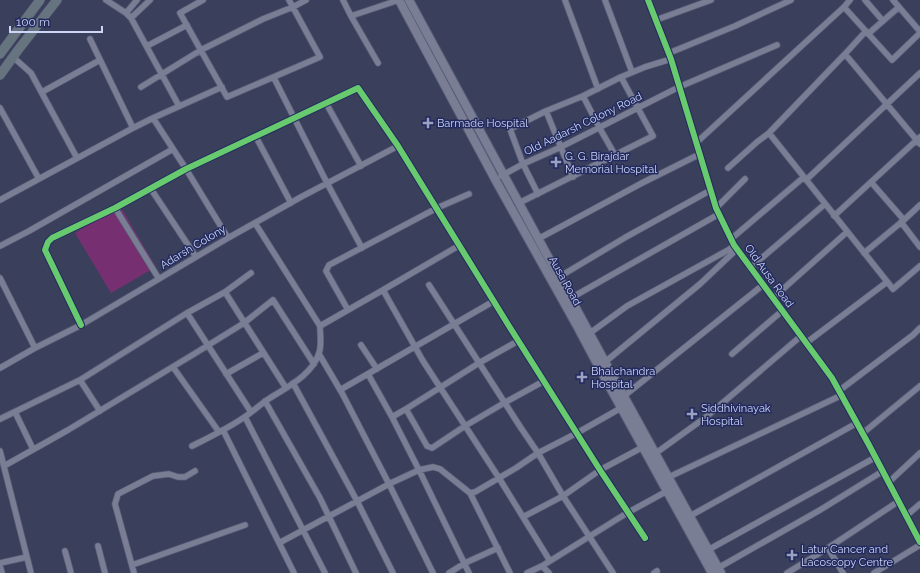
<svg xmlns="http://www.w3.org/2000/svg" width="920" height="573" font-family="Raleway,sans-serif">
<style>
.green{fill:#763071}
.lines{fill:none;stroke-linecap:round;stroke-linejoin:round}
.minor-casing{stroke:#595d77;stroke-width:7}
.secondary-casing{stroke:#595d77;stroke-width:10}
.trunk-casing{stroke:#595d77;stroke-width:10}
.minor{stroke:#7a7e94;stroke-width:5.5}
.secondary{stroke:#7a7e94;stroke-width:8}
.trunk{stroke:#65747e;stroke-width:9}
.cycleway-casing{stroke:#222a5e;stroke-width:8}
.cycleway{stroke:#67ca6e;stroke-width:6}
.poi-dot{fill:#9aa1c1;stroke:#222a5e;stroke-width:1.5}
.labels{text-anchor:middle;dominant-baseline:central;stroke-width:3;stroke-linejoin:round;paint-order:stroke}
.poi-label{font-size:11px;fill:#cdd6f7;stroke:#222a5e;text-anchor:start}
.street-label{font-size:11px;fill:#cdd6f7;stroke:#222a5e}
</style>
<rect width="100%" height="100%" fill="#3a3f5c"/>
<path class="green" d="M 120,206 L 156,267 L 111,293 L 75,233 Z"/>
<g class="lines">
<defs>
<path id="minor" d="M 106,0 L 126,13 L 131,18 L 179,106
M 203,0 L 180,13 L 227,97 L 320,57 L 289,0
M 343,0 L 351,16 L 399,0
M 565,0 L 598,89
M 605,0 L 632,72
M 648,0 L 671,59 L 716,208 L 734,245 L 832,378 L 869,445 L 920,542
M 865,0 L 883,21
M 893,0 L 917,28 L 920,31
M 844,7 L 850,0
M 126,13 L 137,0
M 351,16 L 378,63
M 131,18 L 150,0
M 656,20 L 711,0
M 866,31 L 845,54 L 920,144
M 868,34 L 899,7
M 90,39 L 133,128 L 153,118 L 222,87
M 147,46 L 187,25
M 669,53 L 735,26 L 791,0
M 13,57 L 31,73 L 77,158
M 274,78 L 327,183 L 362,248
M 141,87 L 201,50 L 263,19 L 293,7 L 306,0
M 42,92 L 100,60
M 583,96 L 599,127 L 615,155
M 326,103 L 361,166
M 0,108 L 39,179
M 546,111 L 573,177
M 153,118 L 186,169 L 228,238
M 769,133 L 893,289 L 920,266
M 256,137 L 291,203
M 696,143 L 844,7 L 892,60 L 920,33
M 728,168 L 757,142 L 769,133 L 845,54
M 501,176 L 523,164 L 561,147 L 679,87 L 777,45
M 806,180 L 920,73
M 151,189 L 196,257
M 538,194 L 523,164 L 510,129 L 546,111 L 583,96 L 621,77 L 645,67 L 671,59
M 0,200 L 133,128
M 519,203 L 653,136 L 621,77
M 115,208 L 159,279
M 716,208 L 745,179
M 834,216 L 920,137
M 904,220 L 920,205
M 901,222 L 920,247
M 538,239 L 642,183 L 700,154
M 731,239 L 804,177
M 0,246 L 29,231 L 173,149
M 864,253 L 904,220 L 871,182
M 750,268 L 825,204
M 559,277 L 626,237 L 711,190
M 0,278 L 35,348
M 429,285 L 521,428 L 538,453 L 563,496 L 613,573
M 383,290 L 423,361 L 499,478 L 550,561
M 225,292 L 286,388
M 571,298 L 719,214
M 773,298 L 847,232
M 348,310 L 326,271 L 329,265 L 437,208 L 469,194
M 187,313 L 251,412
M 81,325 L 45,250 L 48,242 L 52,238 L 115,208 L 186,169 L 358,88 L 398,146 L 509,326 L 600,470 L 645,538
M 320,326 L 383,290 L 460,245
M 590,333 L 627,306 L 730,249 L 734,245
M 518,341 L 479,363 L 406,409 L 427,446 L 432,448 L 465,426 L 504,403 L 544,381
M 806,343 L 887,282
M 361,345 L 377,369
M 319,354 L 342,393 L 389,484 L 433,573
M 732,354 L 782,311
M 605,362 L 700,284 L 737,249
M 173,367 L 219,432
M 0,368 L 35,348 L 81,325 L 228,238 L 301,197 L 398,146
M 226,374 L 263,353
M 368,374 L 392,417 L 406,409
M 293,383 L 357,501 L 393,573
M 340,390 L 494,301
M 840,390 L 913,335 L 920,328
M 624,396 L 763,285
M 265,401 L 320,498 L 356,573
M 100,411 L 80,380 L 187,313 L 225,292 L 251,273
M 15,412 L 33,449
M 245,417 L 325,573
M 392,417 L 419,470 L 469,573
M 0,419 L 80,380
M 223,430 L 294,573
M 863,433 L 920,386
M 192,446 C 210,437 229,428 246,416 C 253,411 260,405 267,400 C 285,388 312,376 319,353 C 322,345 320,334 320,326 L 255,223
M 0,451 L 31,573
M 656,453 L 706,417 L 801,336
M 4,466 L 68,430 L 194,354 L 244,323 L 273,300 L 314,364
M 669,477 L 842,395
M 889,482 L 920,453
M 470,493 L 510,573
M 690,516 L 857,423
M 906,516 L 920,504
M 523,517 L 563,496 L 600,470 L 643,447
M 279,543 L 391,483 L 419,470 L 433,467 L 440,469 L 470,493 L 475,492 L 516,468 L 538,453 L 577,433 L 621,408
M 98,546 L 105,573
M 828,548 L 843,573
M 708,550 L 876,457
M 65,551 L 71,573
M 0,563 L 27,557
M 132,565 L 245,525
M 0,566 L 2,573
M 542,566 L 549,573
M 718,568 L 820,510 L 883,471
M 134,573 L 115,504 L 118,494 L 153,476 L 169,474 L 178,477 L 185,477 L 195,471
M 449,573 L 465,563 L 498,548
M 527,573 L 542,566 L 627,513 L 669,490
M 654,573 L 657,571
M 787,573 L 828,548 L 899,501
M 874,573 L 920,545"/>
<path id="secondary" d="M 399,0 L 496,181 L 576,324 L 602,373 L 712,573
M 409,0 L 605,362 L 721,573"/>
<path id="trunk" d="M 0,54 L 40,0
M 0,75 L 18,50 L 57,0"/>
</defs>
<use href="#minor" class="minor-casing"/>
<use href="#secondary" class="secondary-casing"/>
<use href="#trunk" class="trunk-casing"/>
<use href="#minor" class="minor"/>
<use href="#secondary" class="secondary"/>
<use href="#trunk" class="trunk"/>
<defs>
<path id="cycleway" d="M 648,0 L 671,59 L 716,208 L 734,245 L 832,378 L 869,445 L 920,542
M 81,325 L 45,250 L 48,242 L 52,238 L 115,208 L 186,169 L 358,88 L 398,146 L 509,326 L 600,470 L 645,538"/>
</defs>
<use href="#cycleway" class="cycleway-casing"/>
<use href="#cycleway" class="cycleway"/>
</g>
<g class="poi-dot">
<path d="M426 117h4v4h4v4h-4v4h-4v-4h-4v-4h4z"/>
<path d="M554 156h4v4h4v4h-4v4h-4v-4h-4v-4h4z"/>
<path d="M580 371h4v4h4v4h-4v4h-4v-4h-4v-4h4z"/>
<path d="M690 408h4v4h4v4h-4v4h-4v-4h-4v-4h4z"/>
<path d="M790 549h4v4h4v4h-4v4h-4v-4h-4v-4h4z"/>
</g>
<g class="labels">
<g class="poi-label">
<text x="437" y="123">Barmade Hospital</text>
<text x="565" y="156">G. G. Birajdar<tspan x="565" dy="13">Memorial Hospital</tspan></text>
<text x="591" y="371">Bhalchandra<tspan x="591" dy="13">Hospital</tspan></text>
<text x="701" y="408">Siddhivinayak<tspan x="701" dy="13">Hospital</tspan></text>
<text x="801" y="549">Latur Cancer and<tspan x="801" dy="13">Lacoscopy Centre</tspan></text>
</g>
<g class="street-label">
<text transform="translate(583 124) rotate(-26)">Old Aadarsh Colony Road</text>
<text transform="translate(193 247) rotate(-31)">Adarsh Colony</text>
<text transform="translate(769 276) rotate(54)">Old Ausa Road</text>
<text transform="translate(565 281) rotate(61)">Ausa Road</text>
</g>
</g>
<path d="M10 26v6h92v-6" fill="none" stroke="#cdd6f7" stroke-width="2"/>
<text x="16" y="26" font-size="12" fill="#cdd6f7" stroke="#222a5e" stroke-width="3" paint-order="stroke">100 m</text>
</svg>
